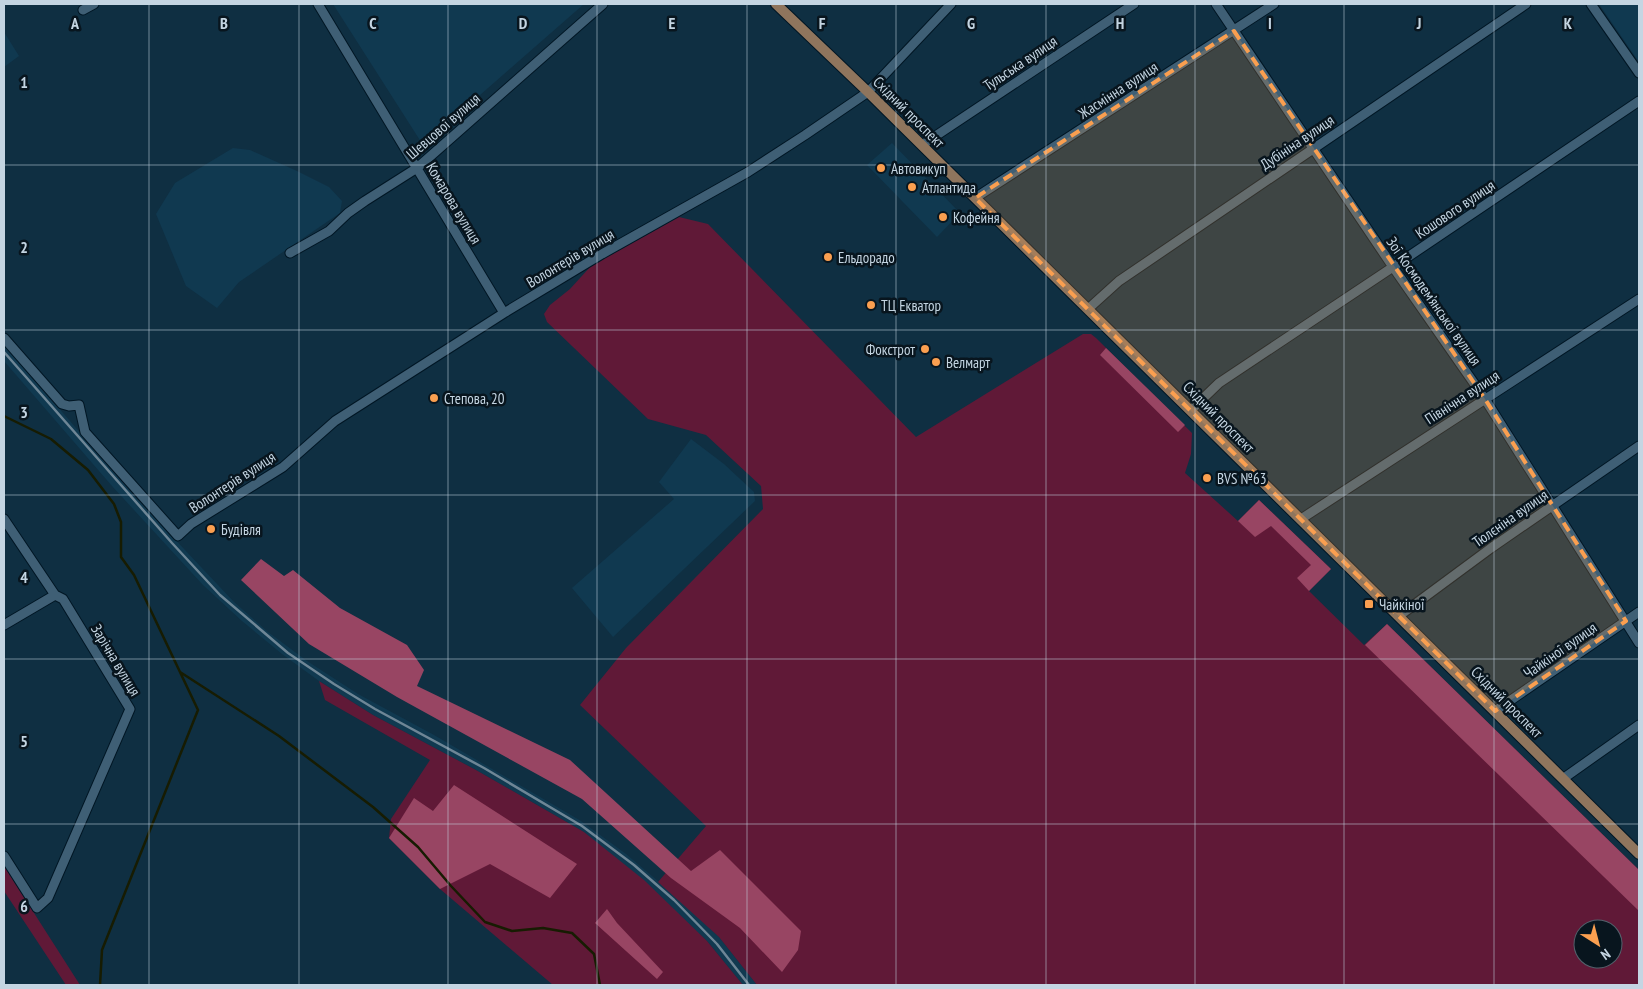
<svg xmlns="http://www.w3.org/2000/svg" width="1643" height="989" font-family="'PT Sans Narrow',sans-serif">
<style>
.built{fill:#103950}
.green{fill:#601937;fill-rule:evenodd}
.forest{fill:#984563}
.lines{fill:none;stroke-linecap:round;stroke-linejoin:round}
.stream{stroke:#171c02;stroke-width:2.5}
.minor-casing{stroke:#011624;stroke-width:11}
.major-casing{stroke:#011624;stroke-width:12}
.minor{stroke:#3f5f75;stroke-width:9}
.major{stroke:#8f755d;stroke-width:10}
.rail{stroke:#6e8696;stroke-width:2.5}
.marked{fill:#fa9f50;fill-opacity:0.2;stroke:#fa9f50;stroke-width:4;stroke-dasharray:10 6;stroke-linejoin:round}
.grid{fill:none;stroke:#c4d5e2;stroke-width:1;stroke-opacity:0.55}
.poi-dot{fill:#fa9f50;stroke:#08151e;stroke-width:2}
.labels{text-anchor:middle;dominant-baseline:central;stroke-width:5;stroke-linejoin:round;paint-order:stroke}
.street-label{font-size:15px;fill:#c4d5e2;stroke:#08151e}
.poi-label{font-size:15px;fill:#c4d5e2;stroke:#08151e;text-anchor:start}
.grid-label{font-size:16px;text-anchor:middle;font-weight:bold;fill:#c4d5e2;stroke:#08151e;stroke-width:5;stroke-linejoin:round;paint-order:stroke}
</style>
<rect width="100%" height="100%" fill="#0f2f42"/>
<path class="built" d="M 333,4 L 584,4 L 423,145 Z
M 1599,4 L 1639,4 L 1639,62 Z
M 4,32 L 19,56 L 4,67 Z
M 892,143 L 960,213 L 937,237 L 867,165 Z
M 233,148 L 250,150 L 297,171 L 329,187 L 342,201 L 340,213 L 239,282 L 217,308 L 186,286 L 156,214 L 175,183 Z
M 4,344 L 135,497 L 234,602 L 268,632 L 307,661 L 358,694 L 434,735 L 581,821 L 626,854 L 686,905 L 719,937 L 757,985 L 743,985 L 707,941 L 584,832 L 476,770 L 373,715 L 319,681 L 282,654 L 242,621 L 203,585 L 112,486 L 4,361 Z
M 691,439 L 724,464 L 754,492 L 755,501 L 613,637 L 572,588 L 674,499 L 659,482 Z"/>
<path class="green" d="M 679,217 L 708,224 L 916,437 L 1083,334 L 1091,334 L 1096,338 L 1192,433 L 1191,454 L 1185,473 L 1238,521 L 1259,500 L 1331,569 L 1309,591 L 1364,645 L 1387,624 L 1639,870 L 1639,985 L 757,985 L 719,937 L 658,882 L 706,826 L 580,705 L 626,648 L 763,509 L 761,486 L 706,435 L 648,419 L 547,322 L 544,314 L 550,305 L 570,289 L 591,266 ZM 1583,929 L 1613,929 L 1613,959 L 1583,959 Z
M 319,681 L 373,715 L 476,770 L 584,832 L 644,880 L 707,941 L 743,985 L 553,985 L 440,889 L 389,838 L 391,819 L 430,760 L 325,700 Z
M 4,866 L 80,985 L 66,985 L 4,891 Z"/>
<path class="forest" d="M 1106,348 L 1185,425 L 1178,432 L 1100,355 Z
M 1259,500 L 1331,569 L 1309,591 L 1297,578 L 1311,565 L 1271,526 L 1255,537 L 1238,521 Z
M 261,559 L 284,576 L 293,570 L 340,608 L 407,645 L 424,670 L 417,686 L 570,760 L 691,871 L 720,850 L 801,931 L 798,950 L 782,972 L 740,928 L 671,878 L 582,799 L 397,697 L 309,644 L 241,580 Z
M 1387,624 L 1639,870 L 1639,911 L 1365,645 Z
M 454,785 L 577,864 L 550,898 L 490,864 L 440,889 L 389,838 L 414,798 L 433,811 Z
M 607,909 L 617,923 L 663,972 L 657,979 L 595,923 Z"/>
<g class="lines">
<path class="stream" d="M 4,416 L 51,439 L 88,470 L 114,504 L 121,522 L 121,557 L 134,575 L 198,710 L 102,950 L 100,985
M 180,672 L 279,736 L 373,807 L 418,847 L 451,886 L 485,922 L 512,931 L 543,928 L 572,933 L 594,954 L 600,985"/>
<defs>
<path id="minor" d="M 318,4 L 504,313
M 1216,4 L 1393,267 L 1485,399 L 1639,643
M 1591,4 L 1639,73
M 83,10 L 94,4
M 922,145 L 1134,4
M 975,198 L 1274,4
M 290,253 L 329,231 L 348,213 L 365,201 L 417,168 L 603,4
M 1088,309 L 1119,281 L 1526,4
M 4,338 L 62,404 L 69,406 L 79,405 L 85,432 L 178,536 L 191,524 L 283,467 L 335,421 L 504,313 L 602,254 L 748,172 L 805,135 L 868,92 L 951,4
M 1191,410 L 1219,383 L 1393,267 L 1639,101
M 4,519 L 55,595 L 63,599 L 130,709 L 48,898 L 37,908 L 4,856
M 1301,519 L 1639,299
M 1399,616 L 1491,548 L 1639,446
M 4,625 L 55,595
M 1495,711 L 1639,612
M 1564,778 L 1639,725"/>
<path id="major" d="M 776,4 L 868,92 L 1639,854"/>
</defs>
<use href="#minor" class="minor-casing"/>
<use href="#major" class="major-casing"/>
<use href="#minor" class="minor"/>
<use href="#major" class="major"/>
<path class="rail" d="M 4,352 L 172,543 L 220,595 L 288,653 L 334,684 L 375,709 L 484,768 L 582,826 L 634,865 L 674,900 L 717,944 L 749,985"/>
</g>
<path class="marked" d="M 1234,31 L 1485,399 L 1626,621 L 1495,711 L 975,198 Z"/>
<path class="grid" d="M 149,4 L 149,985M 299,4 L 299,985M 448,4 L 448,985M 597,4 L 597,985M 747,4 L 747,985M 896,4 L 896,985M 1046,4 L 1046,985M 1195,4 L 1195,985M 1344,4 L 1344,985M 1494,4 L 1494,985M 4,165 L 1639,165M 4,330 L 1639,330M 4,495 L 1639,495M 4,659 L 1639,659M 4,824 L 1639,824"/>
<g class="poi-dot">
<circle cx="881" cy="168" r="5"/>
<circle cx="912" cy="187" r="5"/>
<circle cx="943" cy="217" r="5"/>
<circle cx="828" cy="257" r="5"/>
<circle cx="871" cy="305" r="5"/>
<circle cx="925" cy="349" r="5"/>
<circle cx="936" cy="362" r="5"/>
<circle cx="434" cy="398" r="5"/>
<circle cx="1207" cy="478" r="5"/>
<circle cx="211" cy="529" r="5"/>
<rect x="1364" y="599" width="10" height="10" rx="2.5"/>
</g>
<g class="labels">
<g class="street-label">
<text transform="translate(1020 63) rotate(-34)">Тульська вулиця</text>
<text transform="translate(1118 90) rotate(-33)">Жасмінна вулиця</text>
<text transform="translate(909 112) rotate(45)">Східний проспект</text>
<text transform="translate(443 126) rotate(-41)">Шевцової вулиця</text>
<text transform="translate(1297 142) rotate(-34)">Дубініна вулиця</text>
<text transform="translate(454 203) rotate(59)">Комарова вулиця</text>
<text transform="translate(1455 209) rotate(-34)">Кошового вулиця</text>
<text transform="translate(570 258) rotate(-31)">Волонтерів вулиця</text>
<text transform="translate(1434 301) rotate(55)">Зої Космодем’янської вулиця</text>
<text transform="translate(1462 397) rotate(-33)">Північна вулиця</text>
<text transform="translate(1219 417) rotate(45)">Східний проспект</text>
<text transform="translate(232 482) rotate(-33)">Волонтерів вулиця</text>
<text transform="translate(1510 518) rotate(-35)">Тюлєніна вулиця</text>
<text transform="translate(1560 650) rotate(-35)">Чайкіної вулиця</text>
<text transform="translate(116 660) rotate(59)">Зарічна вулиця</text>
<text transform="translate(1507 702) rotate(45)">Східний проспект</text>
</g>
<g class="poi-label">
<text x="891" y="168">Автовикуп</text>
<text x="922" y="187">Атлантида</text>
<text x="953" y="217">Кофейня</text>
<text x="838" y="257">Ельдорадо</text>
<text x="881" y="305">ТЦ Екватор</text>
<text x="915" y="349" text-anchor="end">Фокстрот</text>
<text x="946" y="362">Велмарт</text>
<text x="444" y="398">Степова, 20</text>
<text x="1217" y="478">BVS №63</text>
<text x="221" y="529">Будівля</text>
<text x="1379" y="604">Чайкіної</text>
</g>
</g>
<g class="grid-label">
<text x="75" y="29">A</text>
<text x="224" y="29">B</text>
<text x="373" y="29">C</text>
<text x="523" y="29">D</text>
<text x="672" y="29">E</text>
<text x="822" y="29">F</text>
<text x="971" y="29">G</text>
<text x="1120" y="29">H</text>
<text x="1270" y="29">I</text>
<text x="1419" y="29">J</text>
<text x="1568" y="29">K</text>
<text x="24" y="88">1</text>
<text x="24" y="253">2</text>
<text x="24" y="418">3</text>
<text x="24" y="583">4</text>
<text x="24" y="747">5</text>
<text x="24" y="912">6</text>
</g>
<rect width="1643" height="989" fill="none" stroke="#c4d5e2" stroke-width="10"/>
<g transform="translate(1598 944) rotate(144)"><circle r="24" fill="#08151e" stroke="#53626c"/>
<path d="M0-4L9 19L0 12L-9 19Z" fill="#fa9f50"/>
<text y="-8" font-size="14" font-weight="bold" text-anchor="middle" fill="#c4d5e2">N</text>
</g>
</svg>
